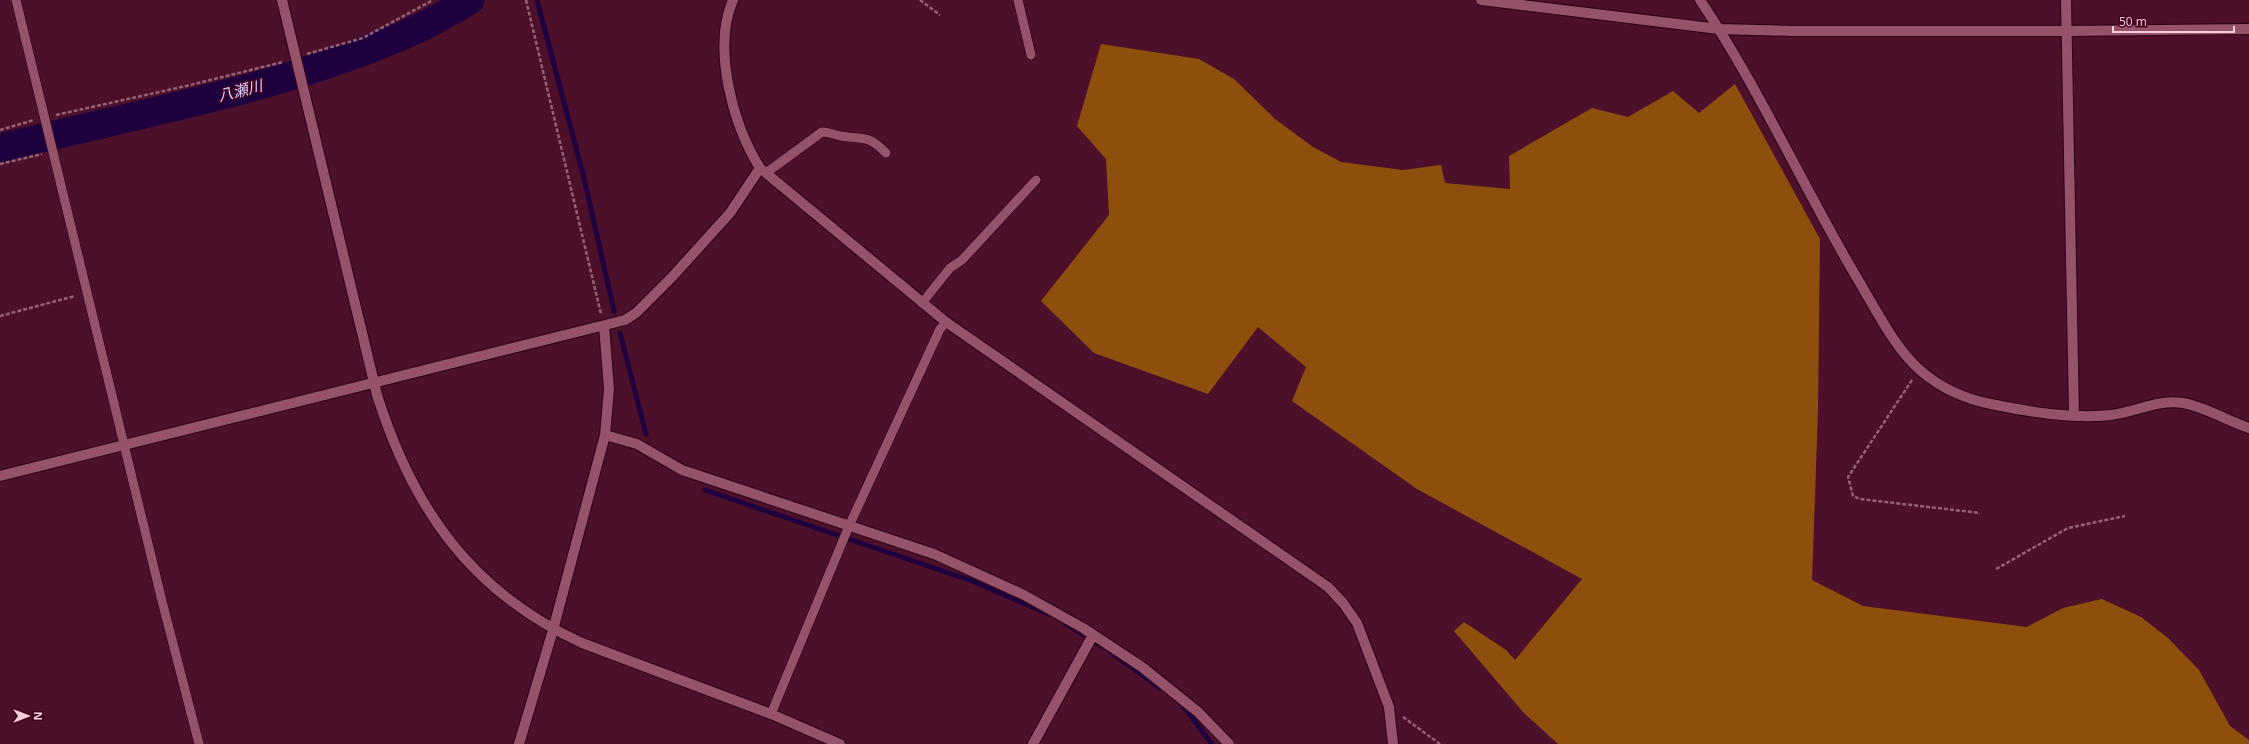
<svg xmlns="http://www.w3.org/2000/svg" width="2249" height="744" font-family="'Open Sans','Noto Sans JP',sans-serif">
<style>
.forest{fill:#8f4f0c}
.lines{fill:none;stroke-linecap:round;stroke-linejoin:round}
.stream{stroke:#1e003f;stroke-width:5}
.river{stroke:#1e003f;stroke-width:29}
.lane-casing{stroke:#2b0113;stroke-width:10}
.street-casing{stroke:#2b0113;stroke-width:12}
.secondary-casing{stroke:#2b0113;stroke-width:12}
.path{stroke:#956275;stroke-width:2.5;stroke-dasharray:4 2;stroke-linecap:butt}
.lane{stroke:#955269;stroke-width:9}
.street{stroke:#955269;stroke-width:10}
.secondary{stroke:#955269;stroke-width:10}
.labels{text-anchor:middle;dominant-baseline:central;stroke-width:3;stroke-linejoin:round;paint-order:stroke}
.water-label{font-size:15px;font-style:italic;fill:#ddceff;stroke:#410420}
</style>
<rect width="100%" height="100%" fill="#4d102a"/>
<path class="forest" d="M 1101,44 L 1199,59 L 1234,79 L 1275,119 L 1313,147 L 1341,162 L 1403,170 L 1441,165 L 1445,183 L 1510,189 L 1509,156 L 1592,108 L 1628,117 L 1673,91 L 1699,113 L 1735,84 L 1820,239 L 1818,410 L 1812,580 L 1863,606 L 2027,627 L 2063,608 L 2102,599 L 2141,617 L 2168,638 L 2199,670 L 2230,726 L 2249,740 L 2249,744 L 1558,744 L 1523,712 L 1454,631 L 1464,622 L 1506,650 L 1515,660 L 1582,579 L 1417,489 L 1292,401 L 1306,367 L 1258,327 L 1208,394 L 1094,353 L 1041,301 L 1109,215 L 1106,159 L 1077,126 Z"/>
<g class="lines">
<path class="stream" d="M 537,0 L 584,178 L 614,311
M 620,333 L 646,434
M 705,490 L 975,582 L 1051,615
M 1066,624 L 1103,647
M 1112,653 L 1160,688
M 1180,702 L 1212,744"/>
<path class="river" d="M 0,148 C 140,113 285,89 417,29 C 435,21 452,10 470,0"/>
<defs>
<path id="lane" d="M 16,0 L 162,601 L 199,744
M 1018,0 L 1031,55
M 766,173 L 822,132 C 829,132 834,135 841,136 C 865,140 867,134 886,153
M 922,303 L 950,268 L 962,260 L 1036,180
M 771,714 L 849,526 L 940,329 L 946,322"/>
<path id="street" d="M 1700,0 C 1759,88 1803,187 1857,278 C 1875,308 1895,349 1921,371 C 1942,389 1965,399 1991,404 C 2030,412 2071,419 2111,415 C 2136,412 2158,399 2183,403 C 2206,407 2227,421 2249,428
M 2066,0 L 2074,416
M 760,168 L 946,322 L 1328,587 L 1343,603 L 1357,623 L 1389,707 L 1393,744
M 605,435 L 637,444 L 682,470 L 934,554 L 1024,595 L 1083,628 L 1142,667 L 1198,712 L 1229,744
M 0,476 L 625,320 L 636,313 L 672,277 L 730,213 L 760,168 C 733,125 712,48 733,0
M 519,744 L 553,630 L 605,435 L 609,389 L 604,326
M 1033,744 L 1093,635"/>
<path id="secondary" d="M 282,0 L 377,395 C 413,509 471,592 582,643 L 771,714 L 840,744
M 1481,0 L 1719,29 L 1794,31 L 2067,31 L 2249,29"/>
</defs>
<use href="#lane" class="lane-casing"/>
<use href="#street" class="street-casing"/>
<use href="#secondary" class="secondary-casing"/>
<path class="path" d="M 526,0 L 601,314
M 920,0 L 940,15
M 307,54 L 363,38 L 433,0
M 56,115 L 186,86 L 283,62
M 0,130 L 34,120
M 0,164 L 42,154
M 0,316 L 75,296
M 1912,380 L 1848,477 L 1853,496 L 1860,499 L 1980,513
M 1996,569 L 2068,528 L 2125,516
M 1403,717 L 1440,744"/>
<use href="#lane" class="lane"/>
<use href="#street" class="street"/>
<use href="#secondary" class="secondary"/>
</g>
<g class="labels">
<g class="water-label">
<text transform="translate(240 90) rotate(-14)">八瀬川</text>
</g>
</g>
<g transform="translate(28 716) rotate(90)" stroke="#410420" stroke-width="3" paint-order="stroke">
<path d="M0-3L7 15L0 10L-7 15Z" fill="#f6cfda"/>
<text y="-6" font-size="11" font-weight="bold" text-anchor="middle" fill="#f6cfda">N</text>
</g>
<path d="M2113 26v6h121v-6" fill="none" stroke="#f6cfda" stroke-width="2"/>
<text x="2119" y="26" font-size="12" fill="#f6cfda" stroke="#410420" stroke-width="3" paint-order="stroke">50 m</text>
</svg>
